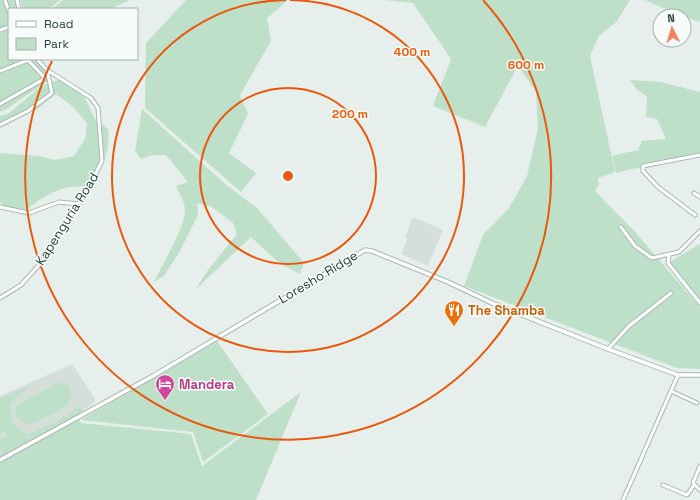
<svg xmlns="http://www.w3.org/2000/svg" width="700" height="500" font-family="'Space Grotesk',sans-serif">
<style>
.built{fill:#d4dfda}
.green{fill:#bfe0c8}
.lines{fill:none;stroke-linecap:round;stroke-linejoin:round}
.minor-casing{stroke:#a8b8b2;stroke-width:5}
.tertiary-casing{stroke:#a8b8b2;stroke-width:5.5}
.minor{stroke:#fff;stroke-width:3}
.tertiary{stroke:#fff;stroke-width:3.5}
.ring{fill:none;stroke:#e8590c;stroke-width:2}
.labels{text-anchor:middle;dominant-baseline:central;stroke-width:3;stroke-linejoin:round;paint-order:stroke}
.street-label{font-size:13px;fill:#24423a;stroke:#f7fbf9}
.food-label{font-size:13px;font-weight:bold;fill:#c56008;stroke:#f7fbf9;text-anchor:start}
.hotel-label{font-size:13px;font-weight:bold;fill:#b23c85;stroke:#f7fbf9;text-anchor:start}
.centre{fill:#e8590c;stroke:#f7fbf9;stroke-width:2}
.ring-label{font-size:12px;text-anchor:middle;font-weight:bold;fill:#e8590c;stroke:#f7fbf9;stroke-width:3;stroke-linejoin:round;paint-order:stroke}
</style>
<rect width="100%" height="100%" fill="#e6efeb"/>
<path class="built" d="M 413,217 L 443,230 L 428,266 L 401,254 L 408,238 L 405,237 Z
M 72,364 L 95,399 L 93,404 L 0,457 L 0,396 Z"/>
<path class="green" d="M 0,0 L 15,0 L 18,9 L 9,9 L 9,59 L 34,59 L 52,78 L 8,108 L 0,112 Z
M 20,0 L 60,0 L 49,9 L 23,9 Z
M 63,0 L 130,0 L 110,9 L 52,9 Z
M 186,0 L 288,0 L 267,18 L 271,41 L 240,95 L 248,114 L 229,153 L 256,173 L 241,192 L 145,108 L 146,43 Z
M 386,0 L 630,0 L 617,21 L 599,36 L 590,56 L 615,172 L 598,178 L 599,185 L 595,191 L 635,232 L 700,307 L 700,369 L 677,368 L 464,286 L 483,235 L 509,208 L 527,176 L 538,128 L 536,92 L 518,66 L 485,127 L 433,106 L 451,59 L 413,3 Z
M 645,0 L 700,0 L 700,22 L 676,14 Z
M 62,78 L 85,98 L 95,119 L 108,129 C 111,152 102,169 90,187 C 64,183 46,194 26,210 L 5,207 L 0,202 L 0,153 L 40,156 L 55,160 L 74,156 L 85,139 L 87,123 L 72,106 L 56,94 L 39,108 L 0,127 L 0,116 L 9,113 L 41,86 Z
M 630,80 L 661,82 L 700,92 L 700,153 L 616,173 L 612,156 L 638,150 L 642,141 L 666,139 L 657,119 L 646,117 L 647,96 L 638,91 Z
M 142,109 L 224,183 L 257,208 L 304,263 L 300,274 L 279,263 L 251,237 L 195,290 L 208,270 L 237,234 L 233,223 L 212,207 L 197,203 L 198,215 L 180,251 L 164,276 L 154,282 C 162,265 185,227 185,210 C 185,202 179,193 176,186 L 188,182 L 166,155 L 153,155 L 141,159 L 135,151 Z
M 700,244 L 700,301 L 668,263 Z
M 217,341 L 268,414 L 203,462 L 193,432 L 81,420 Z
M 60,382 C 66,384 70,385 71,391 C 75,408 45,417 33,423 L 27,424 L 19,420 L 16,413 L 17,405 Z
M 30,386 L 9,404 L 13,424 L 27,435 L 56,422 L 80,406 L 84,411 L 84,415 L 79,419 L 81,423 L 191,434 L 202,466 L 301,392 L 256,500 L 0,500 L 0,460 L 9,457 L 0,456 L 2,452 L 0,450 L 0,438 L 5,437 L 7,434 L 5,431 L 0,433 L 0,398 Z"/>
<g class="lines">
<defs>
<path id="minor" d="M 5,0 L 9,12
M 17,0 L 19,9
M 0,30 L 9,27
M 0,71 L 28,60
M 0,104 L 44,79 L 43,76 L 27,59
M 0,125 L 28,111 L 52,93 L 47,70
M 694,193 L 700,197
M 0,207 L 29,213 L 59,202 L 79,204
M 695,215 L 658,187 L 643,171 L 643,166 L 700,155
M 621,227 L 635,246 L 652,258 L 679,252 L 700,231
M 669,256 L 668,263 L 700,303
M 0,298 L 21,285 L 39,265 L 86,193 L 102,161 L 98,108 L 91,98 L 47,70 L 37,59
M 608,349 L 629,326 L 671,293
M 671,391 L 697,403
M 700,466 L 693,483 L 700,490
M 663,485 L 687,495 L 694,485
M 623,500 L 678,375"/>
<path id="tertiary" d="M 0,460 L 153,376 L 365,250 L 372,251 L 448,282 L 492,303 L 608,349 L 678,375 L 700,375"/>
</defs>
<use href="#minor" class="minor-casing"/>
<use href="#tertiary" class="tertiary-casing"/>
<use href="#minor" class="minor"/>
<use href="#tertiary" class="tertiary"/>
</g>
<g class="ring">
<circle cx="288" cy="176" r="88"/>
<path d="M290 0A176 176 0 1 1 286 0"/>
<path d="M483 0A263 263 0 1 1 52 61"/>
</g>
<defs>
<symbol id="restaurant-pin" viewBox="-11 -11 22 30"><path d="M0 17L-7.5 6A9.5 9.5 0 1 1 7.5 6Z" fill="#e8710a" stroke="#f7fbf9"/><path d="M-5-6h1v4h1v-4h1v4h1v-4h1v5L-1.5 .5V6h-2V.5L-5-1ZM5-6V6H3V1.5H1.5Q1.5-4 5-6Z" fill="#fff"/></symbol>
<symbol id="hotel-pin" viewBox="-11 -11 22 30"><path d="M0 17L-7.5 6A9.5 9.5 0 1 1 7.5 6Z" fill="#d1479c" stroke="#f7fbf9"/><path d="M-6-4.5h1.5V1H6V5H4.5V3h-9V5H-6ZM-4 0a1.8 1.8 0 1 1 3.6 0ZM.5 0V-2.5h3Q6-2.5 6 0Z" fill="#fff"/></symbol>
</defs>
<g fill-rule="evenodd">
<use href="#restaurant-pin" x="443" y="299" width="22" height="30"/>
<use href="#hotel-pin" x="154" y="373" width="22" height="30"/>
</g>
<g class="labels">
<g class="street-label">
<text transform="translate(67 219) rotate(-58)">Kapenguria Road</text>
<text transform="translate(318 277) rotate(-31)">Loresho Ridge</text>
</g>
<g class="food-label">
<text x="468" y="310">The Shamba</text>
</g>
<g class="hotel-label">
<text x="179" y="384">Mandera</text>
</g>
</g>
<circle cx="288" cy="176" r="6" class="centre"/>
<g class="ring-label">
<text x="412" y="56">400 m</text>
<text x="526" y="69">600 m</text>
<text x="350" y="118">200 m</text>
</g>
<rect x="8" y="8" width="130" height="52" fill="#f7fbf9" stroke="#a3b1ad"/>
<rect x="16" y="21" width="20" height="6" fill="#ffffff" stroke="#a3b1ad"/>
<text x="44" y="28" font-size="12" fill="#24423a">Road</text>
<rect x="16" y="38" width="20" height="12" fill="#bfe0c8" stroke="#a3b1ad"/>
<text x="44" y="48" font-size="12" fill="#24423a">Park</text>
<g transform="translate(672 28) rotate(355)"><circle r="19" fill="#f7fbf9" stroke="#a3b1ad"/>
<path d="M0-3L7 15L0 10L-7 15Z" fill="#f4845f"/>
<text y="-6" font-size="11" font-weight="bold" text-anchor="middle" fill="#24423a">N</text>
</g>
</svg>
